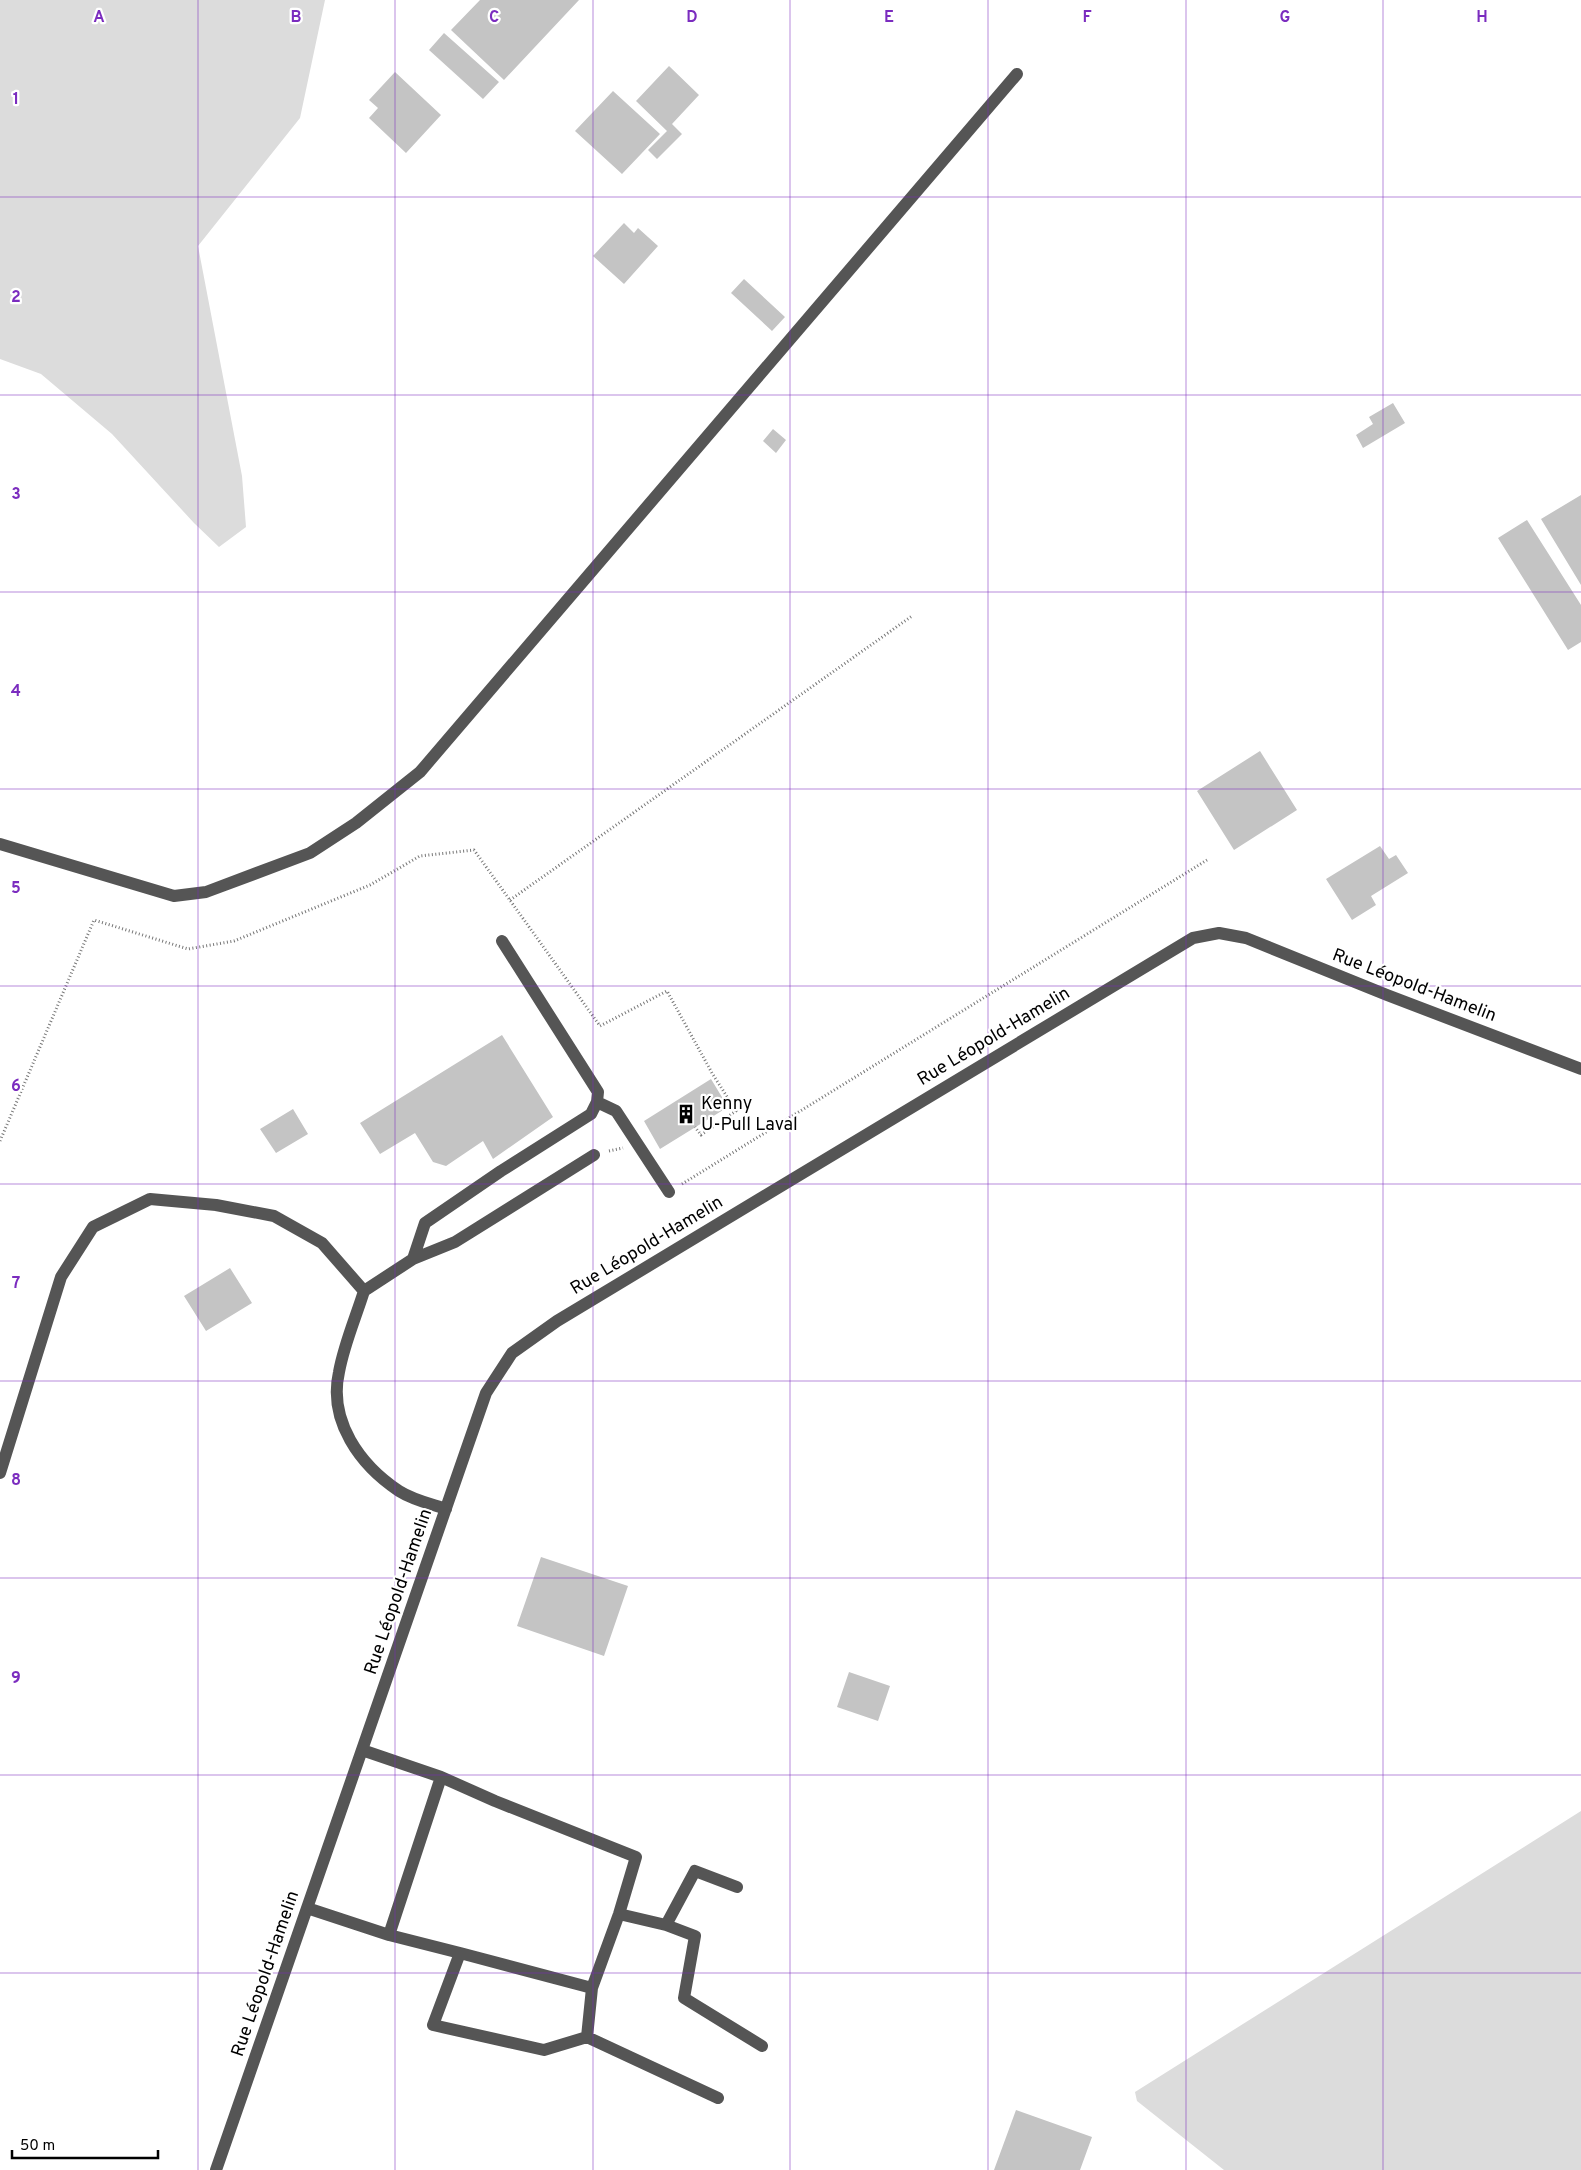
<svg xmlns="http://www.w3.org/2000/svg" width="1581" height="2170" font-family="Overpass,sans-serif">
<style>
.green{fill:#dcdcdc}
.building{fill:#c4c4c4}
.lines{fill:none;stroke-linecap:round;stroke-linejoin:round}
.path{stroke:#777;stroke-width:3;stroke-dasharray:1 2.5;stroke-linecap:butt}
.minor{stroke:#555;stroke-width:12}
.grid{fill:none;stroke:#7b2cbf;stroke-width:1;stroke-opacity:0.55}
.labels{text-anchor:middle;dominant-baseline:central;stroke-width:4.5;stroke-linejoin:round;paint-order:stroke}
.street-label{font-size:18px;fill:#000;stroke:#fff}
.poi-label{font-size:18px;fill:#000;stroke:#fff;text-anchor:start}
.grid-label{font-size:16px;text-anchor:middle;font-weight:bold;fill:#7b2cbf;stroke:#fff;stroke-width:4.5;stroke-linejoin:round;paint-order:stroke}
</style>
<rect width="100%" height="100%" fill="#fff"/>
<path class="green" d="M 0,0 L 325,0 L 300,118 L 198,246 L 242,476 L 246,527 L 219,547 L 194,523 L 112,434 L 41,374 L 0,359 Z
M 1581,1811 L 1581,2170 L 1224,2170 L 1137,2101 L 1135,2092 Z"/>
<path class="building" d="M 480,0 L 579,0 L 504,80 L 451,30 Z
M 444,33 L 499,82 L 483,99 L 429,50 Z
M 669,66 L 699,95 L 672,124 L 682,134 L 657,159 L 648,150 L 667,131 L 636,101 Z
M 395,72 L 441,115 L 406,153 L 369,118 L 378,108 L 369,100 Z
M 613,91 L 660,134 L 622,174 L 575,131 Z
M 624,223 L 634,233 L 638,228 L 658,246 L 624,284 L 593,256 Z
M 744,279 L 785,317 L 772,331 L 731,293 Z
M 1393,403 L 1405,423 L 1363,448 L 1356,435 L 1373,424 L 1369,417 Z
M 773,429 L 786,440 L 776,453 L 763,441 Z
M 1581,495 L 1581,585 L 1541,519 Z
M 1527,520 L 1581,605 L 1581,642 L 1568,650 L 1498,538 Z
M 1260,751 L 1297,810 L 1234,850 L 1197,791 Z
M 1380,846 L 1389,859 L 1396,855 L 1408,873 L 1371,896 L 1376,905 L 1352,920 L 1326,879 Z
M 502,1035 L 553,1117 L 493,1159 L 483,1141 L 446,1166 L 433,1162 L 415,1133 L 380,1154 L 360,1123 Z
M 711,1079 L 728,1107 L 660,1149 L 644,1121 Z
M 293,1109 L 308,1134 L 276,1153 L 260,1129 Z
M 230,1268 L 252,1303 L 206,1331 L 184,1296 Z
M 541,1557 L 628,1586 L 604,1656 L 517,1626 Z
M 849,1672 L 890,1686 L 878,1721 L 837,1707 Z
M 1016,2110 L 1092,2137 L 1080,2170 L 994,2170 Z"/>
<g class="lines">
<path class="path" d="M 510,900 L 912,616
M 0,1141 L 94,920 L 188,949 L 234,941 L 370,885 L 420,856 L 474,850 L 600,1026 L 667,991 L 712,1073 L 736,1111 L 701,1135 L 695,1127
M 609,1151 L 623,1148
M 682,1184 L 1207,860"/>
<path class="minor" d="M 0,844 L 174,896 L 206,892 L 310,853 L 356,823 L 420,772 L 1017,74
M 597,1102 L 616,1111 L 669,1192
M 413,1259 L 425,1223 L 501,1171 L 591,1114 L 597,1102 L 598,1092 L 502,941
M 364,1291 C 356,1317 344,1344 339,1372 C 328,1421 360,1465 399,1491 C 413,1500 431,1504 446,1509
M 0,1473 L 61,1277 L 93,1227 L 150,1199 L 216,1205 L 274,1216 L 322,1243 L 364,1291 L 413,1259 L 455,1242 L 594,1155
M 441,1777 L 495,1801 L 636,1857 L 619,1914 L 592,1988 L 460,1953 L 433,2025 L 544,2050 L 587,2037 L 718,2098
M 307,1908 L 389,1935 L 441,1777 L 362,1750
M 619,1914 L 666,1925 L 695,1936 L 684,1998 L 762,2046
M 666,1925 L 695,1871 L 737,1887
M 389,1935 L 460,1953
M 587,2037 L 592,1988
M 216,2170 L 486,1393 L 512,1353 L 557,1321 L 1193,938 L 1219,933 L 1246,938 L 1387,995 L 1581,1069"/>
</g>
<path class="grid" d="M 198,0 L 198,2170M 395,0 L 395,2170M 593,0 L 593,2170M 790,0 L 790,2170M 988,0 L 988,2170M 1186,0 L 1186,2170M 1383,0 L 1383,2170M 0,197 L 1581,197M 0,395 L 1581,395M 0,592 L 1581,592M 0,789 L 1581,789M 0,986 L 1581,986M 0,1184 L 1581,1184M 0,1381 L 1581,1381M 0,1578 L 1581,1578M 0,1775 L 1581,1775M 0,1973 L 1581,1973"/>
<defs>
<symbol id="building-bare" viewBox="-9 -9 18 18"><path d="M-4-6H4V6H1V3H-1V6H-4ZM-2.5-4.3h1.7v1.8h-1.7ZM.8-4.3h1.7v1.8H.8ZM-2.5-1h1.7V.8h-1.7ZM.8-1h1.7V.8H.8Z" fill="#000" stroke="#fff" stroke-width="2.5" paint-order="stroke"/></symbol>
</defs>
<g fill-rule="evenodd">
<use href="#building-bare" x="672" y="1100" width="28" height="28"/>
</g>
<g class="labels">
<g class="street-label">
<text transform="translate(1414 986) rotate(21)">Rue Léopold-Hamelin</text>
<text transform="translate(994 1037) rotate(-31)">Rue Léopold-Hamelin</text>
<text transform="translate(647 1246) rotate(-31)">Rue Léopold-Hamelin</text>
<text transform="translate(399 1592) rotate(-71)">Rue Léopold-Hamelin</text>
<text transform="translate(266 1974) rotate(-71)">Rue Léopold-Hamelin</text>
</g>
<g class="poi-label">
<text x="701" y="1104">Kenny<tspan x="701" dy="21">U-Pull Laval</tspan></text>
</g>
</g>
<g class="grid-label">
<text x="99" y="22">A</text>
<text x="296" y="22">B</text>
<text x="494" y="22">C</text>
<text x="692" y="22">D</text>
<text x="889" y="22">E</text>
<text x="1087" y="22">F</text>
<text x="1285" y="22">G</text>
<text x="1482" y="22">H</text>
<text x="16" y="104">1</text>
<text x="16" y="302">2</text>
<text x="16" y="499">3</text>
<text x="16" y="696">4</text>
<text x="16" y="893">5</text>
<text x="16" y="1091">6</text>
<text x="16" y="1288">7</text>
<text x="16" y="1485">8</text>
<text x="16" y="1683">9</text>
</g>
<path d="M12 2150v8h146v-8" fill="none" stroke="#000000" stroke-width="2.5"/>
<text x="20" y="2150" font-size="15" fill="#000000" stroke="#ffffff" stroke-width="4" paint-order="stroke">50 m</text>
</svg>
